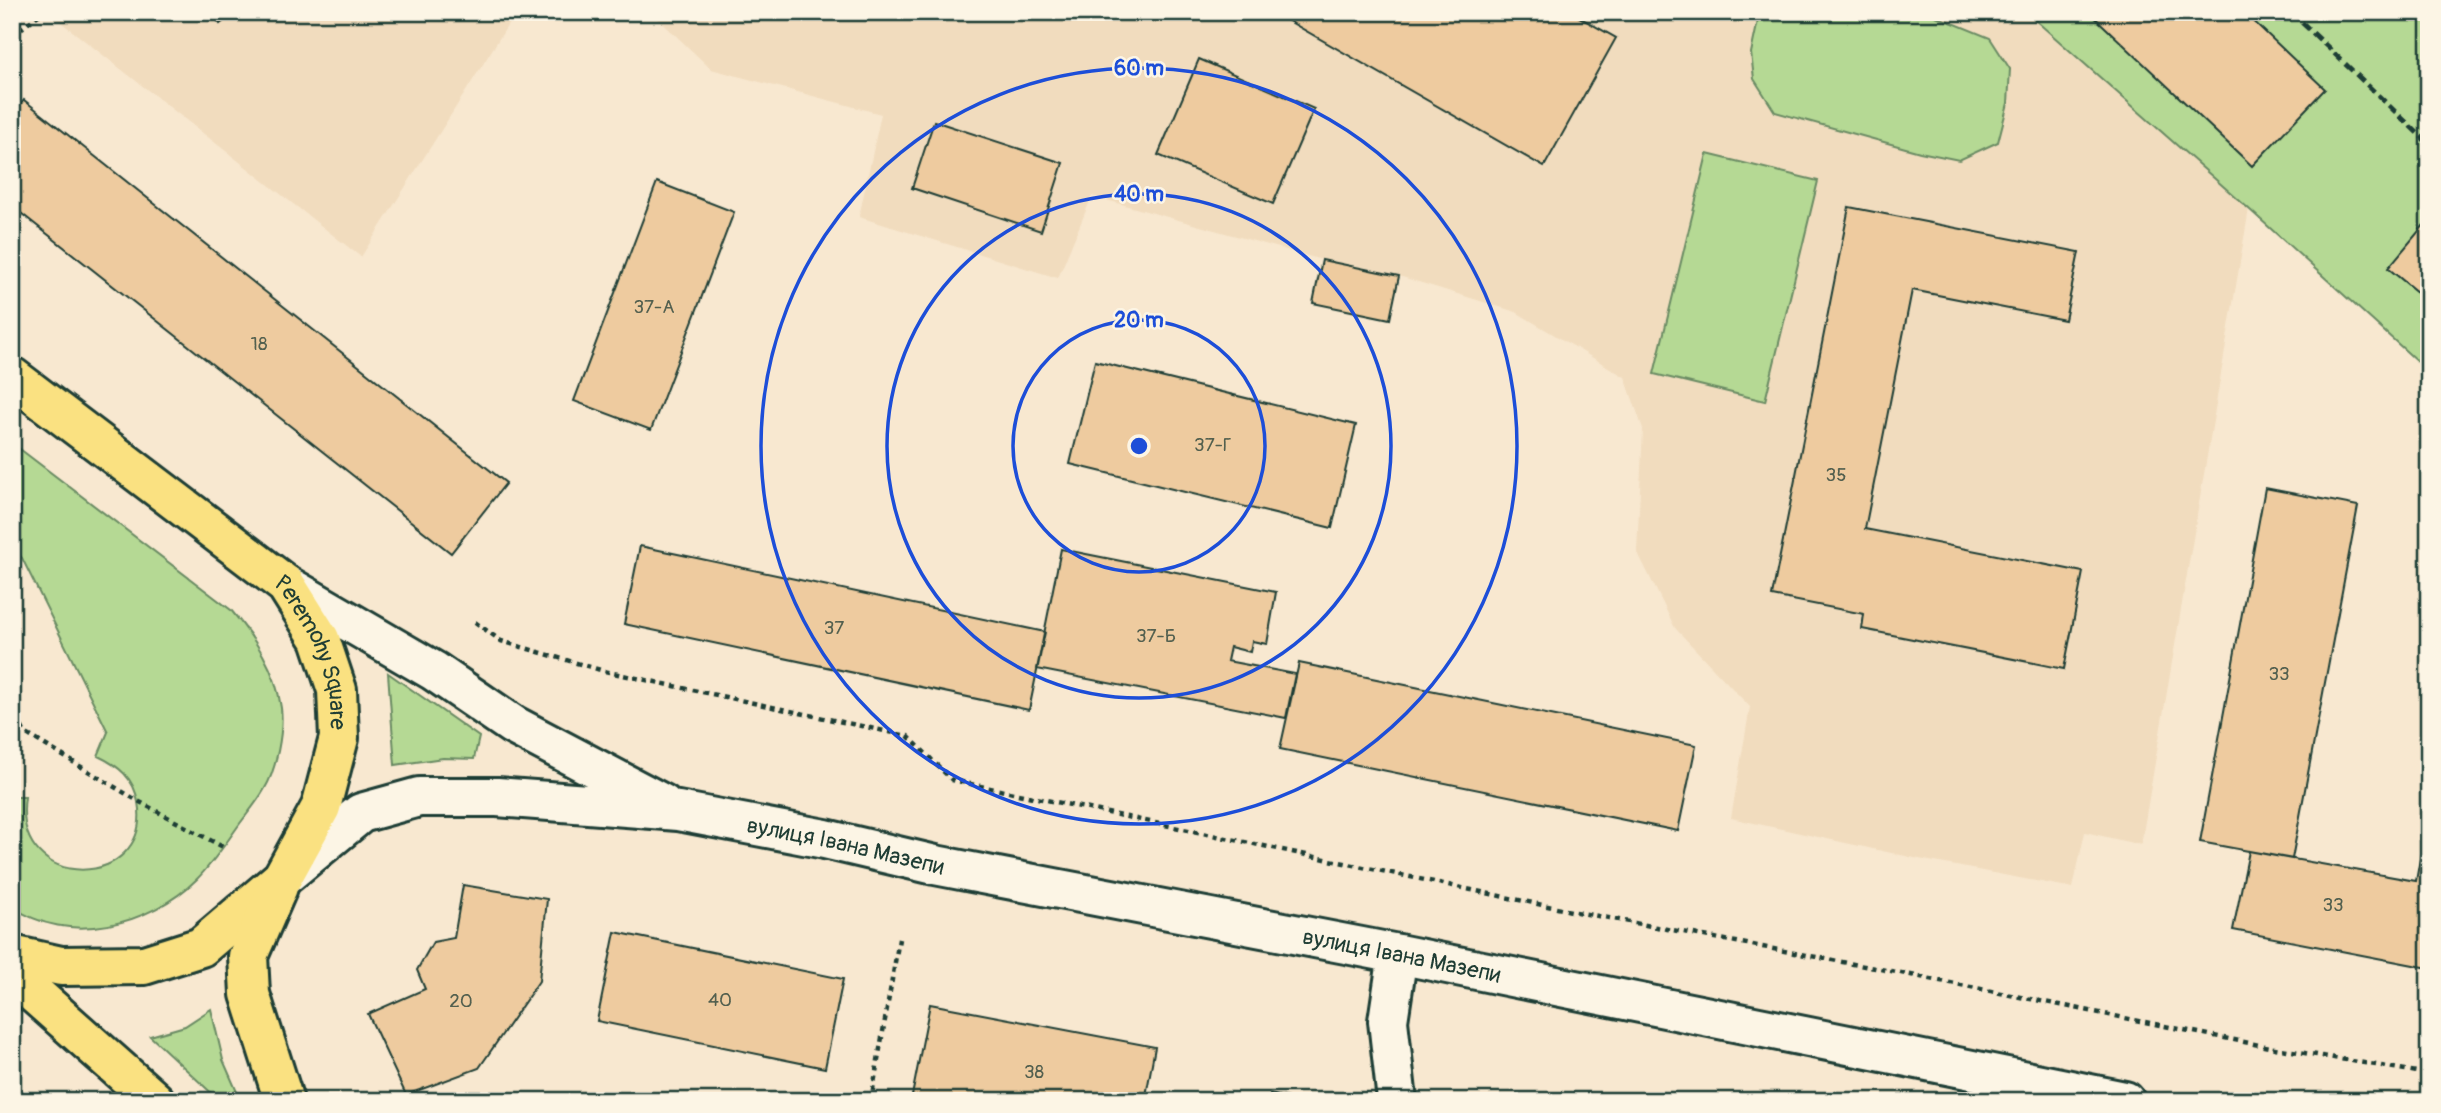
<svg xmlns="http://www.w3.org/2000/svg" width="2441" height="1113" font-family="Pangolin,sans-serif">
<style>
.built{fill:#f1dcbe}
.green{fill:#b5d994;stroke:#6a8b64;stroke-width:2}
.building{fill:#eecb9f;stroke:#1f3d34;stroke-width:2}
.lines{fill:none;stroke-linecap:round;stroke-linejoin:round}
.street-casing{stroke:#1f3d34;stroke-width:44}
.secondary-casing{stroke:#1f3d34;stroke-width:44}
.primary-casing{stroke:#1f3d34;stroke-width:44}
.path{stroke:#1f3d34;stroke-width:4.5;stroke-dasharray:5 5;stroke-linecap:butt}
.street{stroke:#fcf5e5;stroke-width:38}
.secondary{stroke:#fcf5e5;stroke-width:38}
.primary{stroke:#fae181;stroke-width:38}
.rail{stroke:#1f3d34;stroke-width:5;stroke-dasharray:10 5;stroke-linecap:butt}
.ring{fill:none;stroke:#1d4ed8;stroke-width:3.5}
.labels{text-anchor:middle;dominant-baseline:central;stroke-width:5;stroke-linejoin:round;paint-order:stroke}
.number-label{font-size:19px;fill:#53604f}
.street-label{font-size:23px;fill:#1f3d34;stroke:#fcf5e5}
.centre{fill:#1d4ed8;stroke:#fcf5e5;stroke-width:3.5}
.ring-label{font-size:21px;text-anchor:middle;font-weight:bold;fill:#1d4ed8;stroke:#fcf5e5;stroke-width:5;stroke-linejoin:round;paint-order:stroke}
</style>
<rect width="100%" height="100%" fill="#f8e8d0"/>
<filter id="ink" filterUnits="userSpaceOnUse"><feTurbulence type="fractalNoise" baseFrequency=".0143" numOctaves="2"/><feDisplacementMap in="SourceGraphic" scale="14" xChannelSelector="R" yChannelSelector="G"/><feConvolveMatrix kernelMatrix="1 2 1 2 8 2 1 2 1" color-interpolation-filters="sRGB"/></filter>
<g filter="url(#ink)">
<path class="built" d="M 48,12 L 516,12 L 361,257 Z
M 651,12 L 2026,12 L 2249,209 L 2141,845 L 2085,832 L 2073,888 L 1919,859 L 1731,818 L 1750,707 L 1675,628 L 1637,551 L 1643,429 L 1625,377 L 1516,312 L 1399,276 L 1322,260 L 1092,196 L 1058,278 L 859,217 L 881,114 L 711,69 Z"/>
<path class="green" d="M 1763,12 L 1926,12 L 1990,38 L 2010,69 L 2008,103 L 1998,142 L 1959,160 L 1920,152 L 1775,112 L 1754,79 L 1751,53 L 1759,16 Z
M 2026,12 L 2429,12 L 2429,372 L 2249,209 Z
M 1707,154 L 1818,181 L 1765,401 L 1654,374 Z
M 12,443 L 231,610 C 255,639 276,669 281,708 C 284,731 276,771 264,790 C 256,804 245,816 236,829 C 224,846 211,865 197,879 C 151,925 67,947 12,906 L 12,797 L 25,797 C 11,896 154,890 138,802 C 134,778 119,766 98,756 L 108,732 L 22,558 L 12,547 Z
M 388,673 L 479,737 L 474,759 L 443,758 L 395,765 Z
M 211,1009 L 223,1060 L 241,1101 L 220,1101 L 150,1036 L 185,1026 Z"/>
<path class="building" d="M 211,12 L 235,12 L 220,24 Z
M 1273,12 L 1570,12 L 1616,38 L 1544,167 Z
M 2089,12 L 2244,12 L 2325,89 L 2252,166 Z
M 1199,59 L 1314,109 L 1273,204 L 1158,155 Z
M 24,100 L 506,483 L 451,553 L 12,206 L 12,115 Z
M 934,121 L 1063,163 L 1041,231 L 912,188 Z
M 657,182 L 734,212 L 651,430 L 574,401 Z
M 1849,207 L 2079,252 L 2065,320 L 1912,290 L 1865,529 L 2083,572 L 2064,669 L 1862,629 L 1864,614 L 1772,596 Z
M 2429,219 L 2429,302 L 2388,268 Z
M 1322,260 L 1399,276 L 1390,319 L 1313,303 Z
M 1095,361 L 1356,425 L 1332,528 L 1070,464 Z
M 2265,488 L 2358,506 L 2292,859 L 2200,842 Z
M 640,546 L 1045,632 L 1029,710 L 624,624 Z
M 1061,549 L 1276,592 L 1267,644 L 1252,641 L 1250,652 L 1230,647 L 1227,661 L 1295,674 L 1286,718 L 1037,669 Z
M 1299,663 L 1696,745 L 1678,831 L 1280,749 Z
M 2249,851 L 2416,881 L 2421,853 L 2429,855 L 2429,968 L 2233,930 Z
M 463,885 L 547,899 L 539,981 L 479,1068 L 406,1095 L 368,1014 L 425,989 L 417,970 L 433,942 L 454,938 Z
M 615,932 L 843,979 L 825,1068 L 597,1021 Z
M 930,1004 L 1155,1047 L 1145,1101 L 935,1101 L 912,1096 Z
M 1270,1094 L 1302,1101 L 1269,1101 Z"/>
<g class="lines">
<defs>
<path id="street" d="M 1397,1101 L 1388,1021 L 1398,954"/>
<g id="secondary">
<path d="M 286,585 L 434,671 L 513,725 L 663,804"/>
<path id="s1" d="M 282,878 L 361,813 L 419,797 L 497,797 L 678,811 L 825,839 L 935,865 L 1398,954 L 2125,1101"/>
</g>
<g id="primary">
<path id="s2" d="M 12,377 L 286,585 L 320,639 L 337,690 L 339,738 L 321,807 L 282,878 L 201,947 L 144,965 L 61,966 L 12,955"/>
<path d="M 278,887 L 248,956 L 250,994 L 284,1101"/>
<path d="M 12,974 L 155,1101"/>
</g>
</defs>
<use href="#street" class="street-casing"/>
<use href="#secondary" class="secondary-casing"/>
<use href="#primary" class="primary-casing"/>
<path class="path" d="M 12,36 L 42,12
M 475,622 L 501,641 L 604,671 L 908,736 L 952,780 L 1571,911 L 1896,972 L 2269,1047 L 2429,1074
M 12,709 L 25,733 L 138,801 L 223,847
M 871,1101 L 899,939"/>
<use href="#street" class="street"/>
<use href="#secondary" class="secondary"/>
<use href="#primary" class="primary"/>
<path class="rail" d="M 2291,12 L 2429,144"/>
</g>
</g>
<g class="ring">
<circle cx="1139" cy="446" r="126"/>
<circle cx="1139" cy="446" r="252"/>
<circle cx="1139" cy="446" r="378"/>
</g>
<g class="labels">
<g class="number-label">
<text x="654" y="307">37-А</text>
<text x="259" y="344">18</text>
<text x="1213" y="445">37-Г</text>
<text x="1836" y="475">35</text>
<text x="834" y="628">37</text>
<text x="1156" y="636">37-Б</text>
<text x="2279" y="674">33</text>
<text x="2333" y="905">33</text>
<text x="720" y="1000">40</text>
<text x="461" y="1001">20</text>
<text x="1034" y="1072">38</text>
</g>
<g class="street-label">
<text stroke="none"><textPath href="#s2" startOffset="418">Peremohy Square</textPath></text>
<text stroke="none"><textPath href="#s1" startOffset="593">вулиця Івана Мазепи</textPath></text>
<text stroke="none"><textPath href="#s1" startOffset="1160">вулиця Івана Мазепи</textPath></text>
</g>
</g>
<circle cx="1139" cy="446" r="10" class="centre"/>
<g class="ring-label">
<text x="1139" y="75">60 m</text>
<text x="1139" y="201">40 m</text>
<text x="1139" y="327">20 m</text>
</g>
<rect width="2441" height="1113" fill="none" stroke="#fcf5e5" stroke-width="42"/>
<rect x="21" y="21" width="2399" height="1071" fill="none" stroke="#1f3d34" stroke-width="2.5" filter="url(#ink)"/>
</svg>
